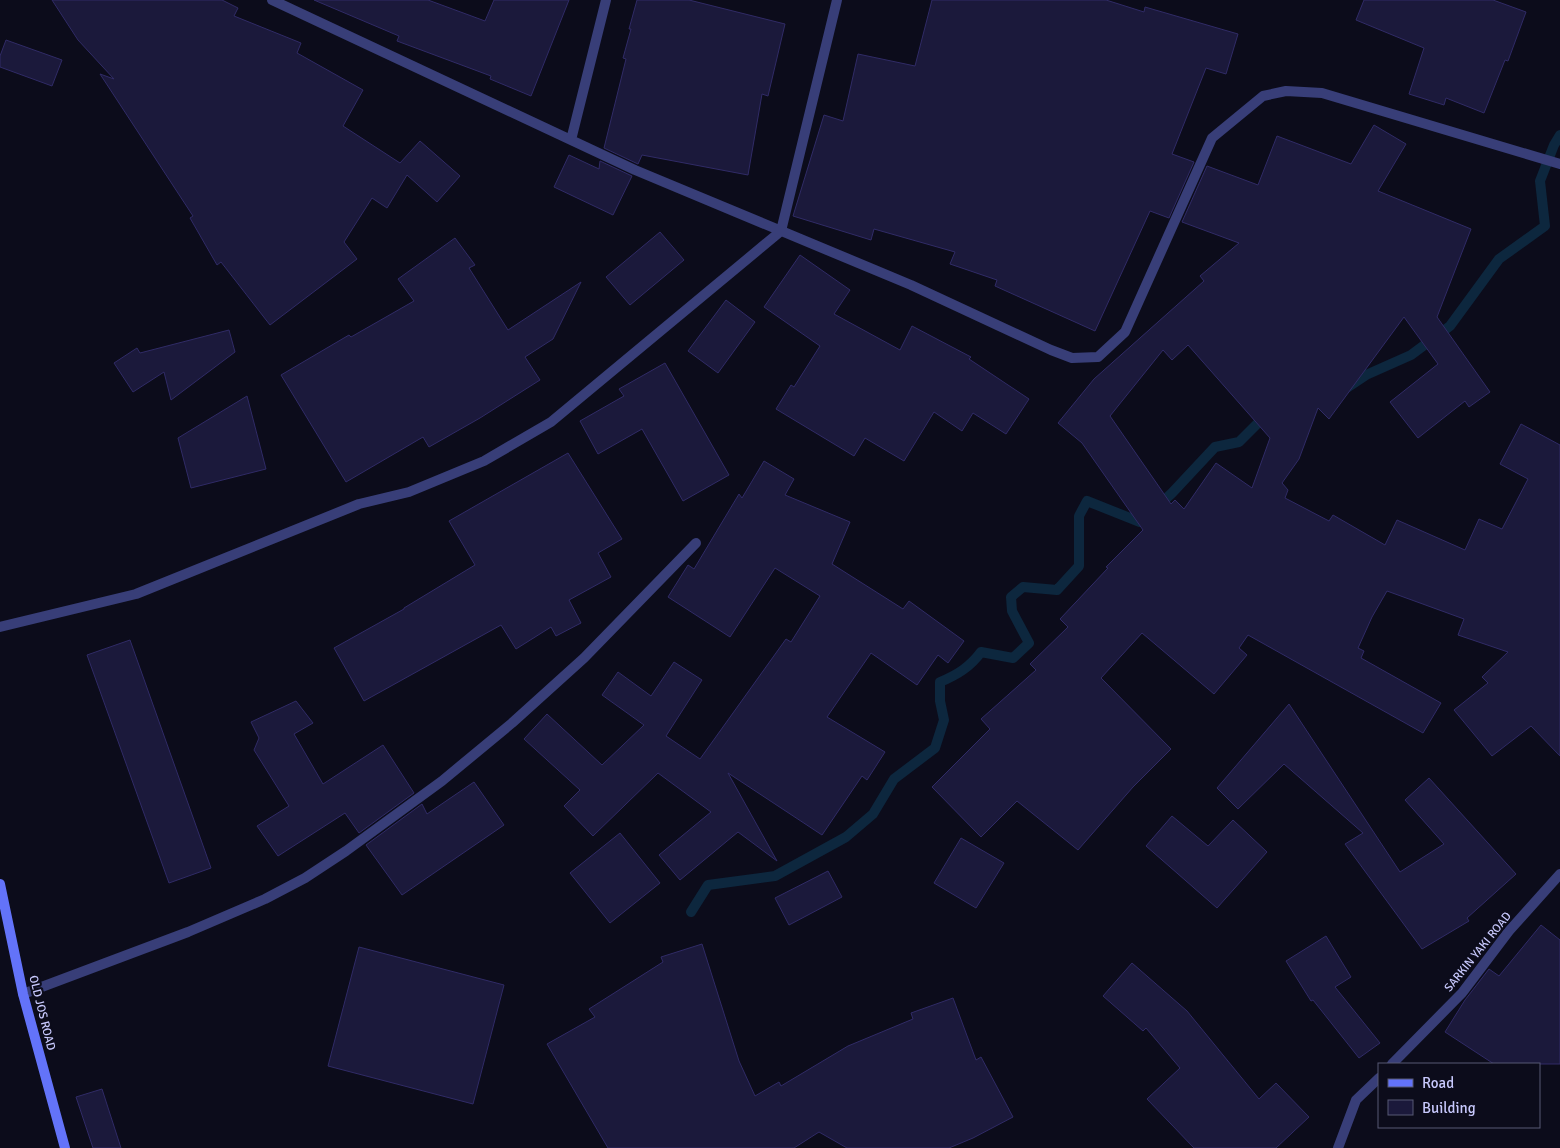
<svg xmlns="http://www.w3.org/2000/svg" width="1560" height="1148" font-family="Signika,sans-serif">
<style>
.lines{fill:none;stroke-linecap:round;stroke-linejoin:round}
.stream{stroke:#0d273e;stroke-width:10}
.building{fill:#1b193b;stroke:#302b66;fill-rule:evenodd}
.street{stroke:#383e78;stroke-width:10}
.secondary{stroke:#6373f9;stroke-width:10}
.labels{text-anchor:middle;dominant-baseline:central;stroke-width:4.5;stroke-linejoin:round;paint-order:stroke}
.street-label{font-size:12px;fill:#c8c9fd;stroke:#0c0c1b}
</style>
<rect width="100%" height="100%" fill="#0c0c1b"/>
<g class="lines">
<path class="stream" d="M 1345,389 L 1366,375 L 1411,355 L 1450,326 L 1499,259 L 1545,226 L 1540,181 L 1554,145 L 1560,135
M 1157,507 L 1172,493 L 1215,447 L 1239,442 L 1265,416 L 1268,416
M 691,912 L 708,885 L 775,876 L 846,837 L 873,814 L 894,779 L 935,748 L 944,720 L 940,701 L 940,682 C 957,675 970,667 981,652 L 1013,658 L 1029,643 L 1012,611 L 1011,597 L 1023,587 L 1057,590 L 1079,566 L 1079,516 L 1087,501 L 1140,522 L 1146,517"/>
</g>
<path class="building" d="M 52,0 L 222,0 L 238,8 L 234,16 L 301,43 L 297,53 L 363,90 L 343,126 L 400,163 L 420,141 L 460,176 L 437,202 L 407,175 L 387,208 L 372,198 L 344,242 L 357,259 L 270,325 L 221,262 L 217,265 L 190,218 L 193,216 L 100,74 L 114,79 L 78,40 Z
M 314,0 L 428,0 L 485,21 L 494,0 L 569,0 L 531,96 L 490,79 L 491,76 L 397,41 L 399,36 Z
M 637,0 L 689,0 L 785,24 L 768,96 L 762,94 L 748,175 L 642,155 L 638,164 L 604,148 L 626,59 L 623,58 L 631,29 L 629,29 Z
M 932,0 L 1106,0 L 1144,12 L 1145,7 L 1238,34 L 1226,74 L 1206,68 L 1172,154 L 1194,162 L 1169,218 L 1150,211 L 1095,331 L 995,286 L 997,280 L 950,264 L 955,252 L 874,229 L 871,240 L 793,216 L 824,115 L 843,121 L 858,54 L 915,66 Z
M 1364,0 L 1493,0 L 1526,12 L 1508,61 L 1505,60 L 1484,113 L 1446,98 L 1444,105 L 1409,94 L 1424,48 L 1356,20 Z
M 6,40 L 62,60 L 52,86 L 0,67 L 0,56 Z
M 1374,125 L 1406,144 L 1378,191 L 1471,229 L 1437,317 L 1490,392 L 1469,407 L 1465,401 L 1418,438 L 1390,402 L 1438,364 L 1404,317 L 1329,419 L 1318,408 L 1299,459 L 1282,483 L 1288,490 L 1285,498 L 1329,521 L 1333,515 L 1385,545 L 1397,520 L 1465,550 L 1479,519 L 1502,529 L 1528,479 L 1500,464 L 1521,424 L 1560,445 L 1560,756 L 1531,726 L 1492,756 L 1454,710 L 1488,683 L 1482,677 L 1508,652 L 1458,635 L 1464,619 L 1387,591 L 1372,617 L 1358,648 L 1364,651 L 1361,658 L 1441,703 L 1423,733 L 1248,635 L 1239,648 L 1247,655 L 1214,694 L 1142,633 L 1101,678 L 1171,749 L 1133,787 L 1078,850 L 1017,801 L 981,837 L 932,787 L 990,729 L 981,719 L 1036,670 L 1030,664 L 1068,627 L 1060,619 L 1108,568 L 1106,567 L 1143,530 L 1082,443 L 1058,423 L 1094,379 L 1204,281 L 1200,276 L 1239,243 L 1182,222 L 1207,166 L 1258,185 L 1277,136 L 1351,164 ZM 1188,345 L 1270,438 L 1252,488 L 1216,463 L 1184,509 L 1175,500 L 1171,504 L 1110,416 L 1163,350 L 1172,360 Z
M 569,155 L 599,169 L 600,161 L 632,176 L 613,215 L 554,187 Z
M 660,232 L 684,260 L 630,305 L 606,277 Z
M 455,238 L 475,265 L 469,268 L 508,330 L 581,282 L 553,339 L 525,357 L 540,380 L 480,418 L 429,447 L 423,437 L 346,482 L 281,375 L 349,335 L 351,337 L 414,301 L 398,279 Z
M 800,255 L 850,290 L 834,314 L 900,350 L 912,326 L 971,357 L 969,359 L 1029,399 L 1006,434 L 973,413 L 962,431 L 934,412 L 904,461 L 865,438 L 854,456 L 776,409 L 791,385 L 794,387 L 820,346 L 764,307 Z
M 726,300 L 755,322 L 718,373 L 688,351 Z
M 229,330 L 235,352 L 171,400 L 164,372 L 133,392 L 114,363 L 137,348 L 140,353 Z
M 665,363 L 729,475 L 683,501 L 642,429 L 598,454 L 580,421 L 624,396 L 619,389 Z
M 247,396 L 266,469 L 191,488 L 178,438 Z
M 568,453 L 622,539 L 598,553 L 611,577 L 569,600 L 581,623 L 556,636 L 551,627 L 516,649 L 501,625 L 364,701 L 334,648 L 404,609 L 404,608 L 475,565 L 449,521 Z
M 764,461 L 794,479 L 785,495 L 850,522 L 832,564 L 903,609 L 909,601 L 964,641 L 948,663 L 938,655 L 917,685 L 871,653 L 827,717 L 885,752 L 867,780 L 862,776 L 822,835 L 728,773 L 777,861 L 738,832 L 680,880 L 659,855 L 711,812 L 658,773 L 593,836 L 564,806 L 580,790 L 524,739 L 547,714 L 602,765 L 644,725 L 602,695 L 618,672 L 651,696 L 674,662 L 702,680 L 666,736 L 700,759 L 786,639 L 791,642 L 820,596 L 775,568 L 730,637 L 668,597 L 688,565 L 694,569 L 739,494 L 742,498 Z
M 130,640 L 211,868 L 169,883 L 87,655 Z
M 296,701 L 313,723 L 294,734 L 323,784 L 383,745 L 414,793 L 359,833 L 345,813 L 278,856 L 257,826 L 289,806 L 254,750 L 259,738 L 251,722 Z
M 1289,704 L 1400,872 L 1444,844 L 1405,800 L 1429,778 L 1516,874 L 1467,918 L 1469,921 L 1422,949 L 1345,844 L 1363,833 L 1284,764 L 1238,809 L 1217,788 Z
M 474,782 L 504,825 L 402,895 L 366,845 L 422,804 L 427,814 Z
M 1172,816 L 1208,846 L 1233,820 L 1267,852 L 1217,908 L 1146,846 Z
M 620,833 L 660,883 L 610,923 L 570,873 Z
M 961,838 L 1004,863 L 976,908 L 934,883 Z
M 828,871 L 842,897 L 789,925 L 775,898 Z
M 1541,925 L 1560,940 L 1560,1064 L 1494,1064 L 1445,1032 L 1465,1000 L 1489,969 L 1499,976 Z
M 1326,936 L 1351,977 L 1335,987 L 1380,1043 L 1359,1058 L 1313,1000 L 1311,1001 L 1286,961 Z
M 702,944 L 739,1061 L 755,1096 L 779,1082 L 781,1086 L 848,1046 L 913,1019 L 911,1013 L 953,998 L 976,1060 L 981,1057 L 1013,1117 L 973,1138 L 949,1148 L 847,1148 L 819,1132 L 794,1148 L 608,1148 L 547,1044 L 595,1017 L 589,1009 L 663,962 L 661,957 Z
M 359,947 L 504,985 L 473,1104 L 328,1066 Z
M 1132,963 L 1187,1011 L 1259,1099 L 1276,1083 L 1309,1117 L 1276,1148 L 1194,1148 L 1147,1099 L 1180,1068 L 1146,1028 L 1143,1031 L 1103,996 Z
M 102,1089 L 121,1148 L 93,1148 L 76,1097 Z"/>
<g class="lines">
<path class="street" d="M 272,0 L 635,170 L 911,285 L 1051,350 L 1072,358 L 1098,357 L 1125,332 L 1212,138 L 1263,96 L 1286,91 L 1322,93 L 1560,164
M 571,140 L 606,0
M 0,627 L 136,594 L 359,504 L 409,492 L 484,461 L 551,422 L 781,231 L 837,0
M 23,994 L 188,932 L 265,899 L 305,878 L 346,851 L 442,781 L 512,723 L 584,658 L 696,543
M 1392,1064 L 1462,993 L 1509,931 L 1560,874
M 1338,1148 L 1356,1100 L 1379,1078"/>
<path class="secondary" d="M 0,884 L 23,994 L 65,1148"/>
</g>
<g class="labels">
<g class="street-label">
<text transform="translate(1478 952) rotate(-51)">SARKIN YAKI ROAD</text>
<text transform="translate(42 1013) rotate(76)">OLD JOS ROAD</text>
</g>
</g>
<rect x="1378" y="1063" width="162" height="65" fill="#0c0c1b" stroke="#575875"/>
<rect x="1388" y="1079" width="25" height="8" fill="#6373f9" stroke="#575875"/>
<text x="1422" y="1088" font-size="15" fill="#c8c9fd">Road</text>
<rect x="1388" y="1100" width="25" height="15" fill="#1b193b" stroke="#575875"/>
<text x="1422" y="1113" font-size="15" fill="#c8c9fd">Building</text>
</svg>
